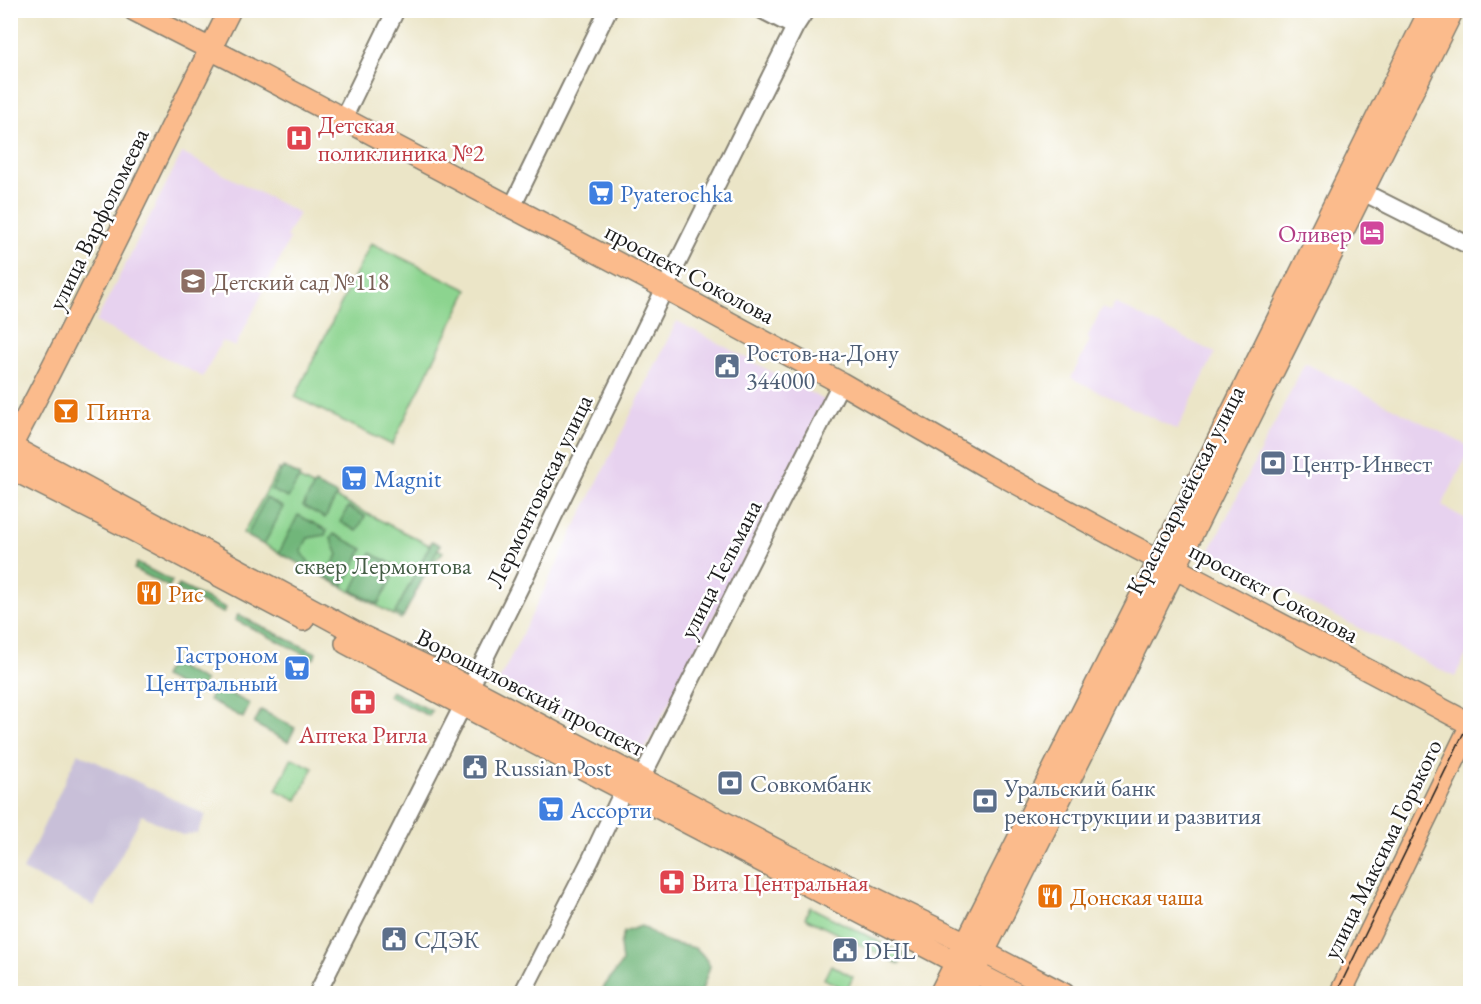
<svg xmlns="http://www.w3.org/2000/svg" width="1481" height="1004" font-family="'EB Garamond',serif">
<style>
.built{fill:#e7d2ef}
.industrial{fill:#c8bfd8}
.green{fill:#8cd48f;stroke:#547856;stroke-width:1.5}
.forest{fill:#71b67a;stroke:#46694b;stroke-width:1.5}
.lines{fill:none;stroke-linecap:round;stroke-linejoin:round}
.minor-casing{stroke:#848072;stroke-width:20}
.major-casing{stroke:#848072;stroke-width:24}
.minor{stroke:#fff;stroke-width:16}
.major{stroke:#fbbb8c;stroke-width:21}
.tram{stroke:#1c1c1c;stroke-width:1.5}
.labels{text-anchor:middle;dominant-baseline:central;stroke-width:5;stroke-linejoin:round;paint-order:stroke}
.health-label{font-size:24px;fill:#be3a42;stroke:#fff;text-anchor:start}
.shop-label{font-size:24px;fill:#366cbe;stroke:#fff;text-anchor:start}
.street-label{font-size:24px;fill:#1c1c1c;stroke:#fff}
.hotel-label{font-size:24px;fill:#b23c85;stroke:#fff;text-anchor:end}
.education-label{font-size:24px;fill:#785e54;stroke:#fff;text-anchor:start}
.service-label{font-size:24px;fill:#4e5e75;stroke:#fff;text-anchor:start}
.food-label{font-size:24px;fill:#c56008;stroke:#fff;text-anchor:start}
.park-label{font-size:24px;fill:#435c44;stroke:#fff}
</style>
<rect width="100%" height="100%" fill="#fff"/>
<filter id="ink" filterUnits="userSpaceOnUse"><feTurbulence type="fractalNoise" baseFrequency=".0167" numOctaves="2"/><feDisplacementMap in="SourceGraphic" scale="12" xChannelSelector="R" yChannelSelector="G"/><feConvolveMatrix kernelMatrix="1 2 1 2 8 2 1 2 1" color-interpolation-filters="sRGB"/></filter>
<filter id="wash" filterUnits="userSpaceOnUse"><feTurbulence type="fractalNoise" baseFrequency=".008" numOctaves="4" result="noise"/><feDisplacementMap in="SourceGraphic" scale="24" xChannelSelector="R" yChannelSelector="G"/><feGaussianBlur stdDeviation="1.35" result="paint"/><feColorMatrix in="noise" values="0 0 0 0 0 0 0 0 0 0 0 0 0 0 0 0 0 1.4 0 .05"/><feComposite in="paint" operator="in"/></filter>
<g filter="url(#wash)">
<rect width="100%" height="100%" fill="#ebe5c7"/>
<path class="built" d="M 182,153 L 299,213 L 286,237 L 290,239 L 235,347 L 222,341 L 203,377 L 96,322 Z
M 1115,303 L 1215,353 L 1177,430 L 1071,378 L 1090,340 L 1087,338 L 1102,308 L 1111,312 Z
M 677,321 L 826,401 L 641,757 L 497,685 Z
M 1305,363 L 1470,447 L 1470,450 L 1442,506 L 1470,521 L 1470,647 L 1455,677 L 1209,552 Z"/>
<path class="industrial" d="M 78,753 L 206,815 L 197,833 L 182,835 L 142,815 L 94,906 L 23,870 Z"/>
<path class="green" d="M 371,243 L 468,290 L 392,445 L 295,397 Z
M 279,469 L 443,552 L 429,567 L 401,619 L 243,533 Z
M 292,758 L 313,768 L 297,800 L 276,790 Z
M 810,907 L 904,954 L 899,964 L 805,918 Z
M 831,965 L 853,977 L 847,990 L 824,979 Z"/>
<path class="forest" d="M 283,467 L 300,476 L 288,498 L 271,490 Z
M 315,484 L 337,495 L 325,518 L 303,506 Z
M 266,498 L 283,507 L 264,545 L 247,536 Z
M 348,507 L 365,516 L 357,531 L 340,522 Z
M 298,515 L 327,530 L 325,535 L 308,538 L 301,551 L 310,564 L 308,568 L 279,553 Z
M 334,534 L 363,549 L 343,586 L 314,571 L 316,567 L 331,567 L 338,555 L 331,538 Z
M 432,541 L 440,545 L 403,617 L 395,613 Z
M 371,553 L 398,567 L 378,604 L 352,591 Z
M 137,563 L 172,581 L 169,587 L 134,569 Z
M 179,585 L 226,608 L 223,613 L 176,590 Z
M 238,615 L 316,653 L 314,659 L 235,620 Z
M 170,663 L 205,681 L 198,694 L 163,677 Z
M 215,686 L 250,704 L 243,718 L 209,700 Z
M 391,691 L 432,711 L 429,716 L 388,696 Z
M 261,710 L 295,728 L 288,742 L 254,724 Z
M 641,926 C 650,930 657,937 666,941 C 690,951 694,938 710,966 L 701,993 L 601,993 C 605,982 616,973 622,962 L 620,944 L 624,932 Z"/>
</g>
<g filter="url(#ink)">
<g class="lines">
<defs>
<path id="minor" d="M 762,10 L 795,27
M 343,119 L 396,10
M 1363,192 L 1470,246
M 512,207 L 608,10
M 642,777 L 841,383
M 317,994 L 463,705 L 470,688 L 522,583 L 553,517 L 665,288 L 795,27 L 806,10
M 522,994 L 590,861 L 624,789"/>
<path id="major" d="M 134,10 L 230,59 L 665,288 L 841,383 L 985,466 L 1127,543 L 1470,724
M 10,446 L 360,635 L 453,679 L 790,857 L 966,943 L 1064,994
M 10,448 C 87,304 156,156 230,10
M 10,468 L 135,531 L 303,620
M 346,643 L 536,744 L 1017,994
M 940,994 L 1159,560 L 1430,10
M 963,994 L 1453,10
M 1340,994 L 1470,727"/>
</defs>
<use href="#minor" class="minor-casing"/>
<use href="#major" class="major-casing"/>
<use href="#minor" class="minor"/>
<use href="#major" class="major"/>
<path class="tram" d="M 1336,994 L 1470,720"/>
</g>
</g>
<defs>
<symbol id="hospital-square" viewBox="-11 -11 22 22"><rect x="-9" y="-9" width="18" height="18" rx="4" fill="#e0444e" stroke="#fff"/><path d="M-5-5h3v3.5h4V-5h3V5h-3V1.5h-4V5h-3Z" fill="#fff"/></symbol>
<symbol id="supermarket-square" viewBox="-11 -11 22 22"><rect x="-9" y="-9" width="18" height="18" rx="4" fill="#3f7fe0" stroke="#fff"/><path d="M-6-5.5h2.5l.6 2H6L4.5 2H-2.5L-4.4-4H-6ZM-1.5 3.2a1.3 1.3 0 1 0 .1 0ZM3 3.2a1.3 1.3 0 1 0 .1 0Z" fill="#fff"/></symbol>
<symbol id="hotel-square" viewBox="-11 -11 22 22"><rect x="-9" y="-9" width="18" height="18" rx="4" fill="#d1479c" stroke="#fff"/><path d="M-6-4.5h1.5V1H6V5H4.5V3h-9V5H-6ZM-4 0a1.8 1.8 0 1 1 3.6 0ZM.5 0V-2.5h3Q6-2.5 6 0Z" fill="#fff"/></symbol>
<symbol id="school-square" viewBox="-11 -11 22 22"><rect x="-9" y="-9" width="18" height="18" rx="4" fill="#8d6e63" stroke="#fff"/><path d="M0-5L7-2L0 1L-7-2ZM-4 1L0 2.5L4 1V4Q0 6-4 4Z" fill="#fff"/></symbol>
<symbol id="civic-square" viewBox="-11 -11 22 22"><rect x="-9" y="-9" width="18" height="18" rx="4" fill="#5c6f8a" stroke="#fff"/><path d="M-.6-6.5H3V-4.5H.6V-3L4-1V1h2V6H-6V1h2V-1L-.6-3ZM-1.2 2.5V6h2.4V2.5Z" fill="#fff"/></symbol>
<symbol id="bar-square" viewBox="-11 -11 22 22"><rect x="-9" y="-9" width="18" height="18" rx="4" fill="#e8710a" stroke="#fff"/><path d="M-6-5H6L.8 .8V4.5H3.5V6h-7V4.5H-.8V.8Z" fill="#fff"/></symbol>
<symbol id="bank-square" viewBox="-11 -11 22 22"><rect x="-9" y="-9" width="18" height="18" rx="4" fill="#5c6f8a" stroke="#fff"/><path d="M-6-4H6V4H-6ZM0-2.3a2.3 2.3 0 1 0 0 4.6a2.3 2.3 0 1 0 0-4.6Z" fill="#fff"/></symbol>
<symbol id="restaurant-square" viewBox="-11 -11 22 22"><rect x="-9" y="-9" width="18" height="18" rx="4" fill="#e8710a" stroke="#fff"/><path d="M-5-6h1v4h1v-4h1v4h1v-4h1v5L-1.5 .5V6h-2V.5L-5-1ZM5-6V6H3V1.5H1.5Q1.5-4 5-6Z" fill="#fff"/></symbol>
<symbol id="pharmacy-square" viewBox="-11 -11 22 22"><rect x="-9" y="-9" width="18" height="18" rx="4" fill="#e0444e" stroke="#fff"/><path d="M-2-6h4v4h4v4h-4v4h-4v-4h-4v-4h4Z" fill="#fff"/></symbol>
</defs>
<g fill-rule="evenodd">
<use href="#hospital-square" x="284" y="123" width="30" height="30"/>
<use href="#supermarket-square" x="586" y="178" width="30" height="30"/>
<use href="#hotel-square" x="1357" y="218" width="30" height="30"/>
<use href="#school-square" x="178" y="266" width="30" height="30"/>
<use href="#civic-square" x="712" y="351" width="30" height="30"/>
<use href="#bar-square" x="51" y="396" width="30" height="30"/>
<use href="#bank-square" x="1258" y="448" width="30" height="30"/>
<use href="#supermarket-square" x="339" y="463" width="30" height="30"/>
<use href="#restaurant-square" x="134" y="578" width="30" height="30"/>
<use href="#supermarket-square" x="282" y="653" width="30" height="30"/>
<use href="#pharmacy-square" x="348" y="687" width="30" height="30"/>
<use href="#civic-square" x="460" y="752" width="30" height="30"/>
<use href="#bank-square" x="715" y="768" width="30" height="30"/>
<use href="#bank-square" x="970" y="786" width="30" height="30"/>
<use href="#supermarket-square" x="536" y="794" width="30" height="30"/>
<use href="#pharmacy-square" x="657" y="867" width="30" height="30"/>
<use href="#restaurant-square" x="1035" y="881" width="30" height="30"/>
<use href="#civic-square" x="379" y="924" width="30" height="30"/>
<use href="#civic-square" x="830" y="935" width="30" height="30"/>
</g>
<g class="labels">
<g class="health-label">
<text x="318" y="124">Детская<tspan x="318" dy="28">поликлиника №2</tspan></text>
<text x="363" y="734" text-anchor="middle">Аптека Ригла</text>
<text x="692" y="882">Вита Центральная</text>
</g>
<g class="shop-label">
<text x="620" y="193">Pyaterochka</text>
<text x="374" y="478">Magnit</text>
<text x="278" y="654" text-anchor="end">Гастроном<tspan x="278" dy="28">Центральный</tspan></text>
<text x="570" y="809">Ассорти</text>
</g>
<g class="street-label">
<text transform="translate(98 219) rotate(-64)">улица Варфоломеева</text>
<text transform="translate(690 273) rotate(28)">проспект Соколова</text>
<text transform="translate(1185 490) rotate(-63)">Красноармейская улица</text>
<text transform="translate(539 491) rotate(-64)">Лермонтовская улица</text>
<text transform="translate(720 569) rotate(-63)">улица Тельмана</text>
<text transform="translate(1274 592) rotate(28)">проспект Соколова</text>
<text transform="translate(531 692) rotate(27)">Ворошиловский проспект</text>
<text transform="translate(1382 849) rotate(-64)">улица Максима Горького</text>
</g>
<g class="hotel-label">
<text x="1352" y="233">Оливер</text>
</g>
<g class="education-label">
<text x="212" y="281">Детский сад №118</text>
</g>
<g class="service-label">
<text x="746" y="352">Ростов-на-Дону<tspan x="746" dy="28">344000</tspan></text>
<text x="1292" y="463">Центр-Инвест</text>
<text x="494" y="767">Russian Post</text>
<text x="750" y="783">Совкомбанк</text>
<text x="1004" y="787">Уральский банк<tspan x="1004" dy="28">реконструкции и развития</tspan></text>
<text x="414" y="939">СДЭК</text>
<text x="864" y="950">DHL</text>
</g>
<g class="food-label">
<text x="86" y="411">Пинта</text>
<text x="168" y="593">Рис</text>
<text x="1070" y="896">Донская чаша</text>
</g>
<g class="park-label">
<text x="383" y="565">сквер Лермонтова</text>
</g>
</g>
<rect width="1481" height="1004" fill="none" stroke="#fff" stroke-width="36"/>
</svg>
